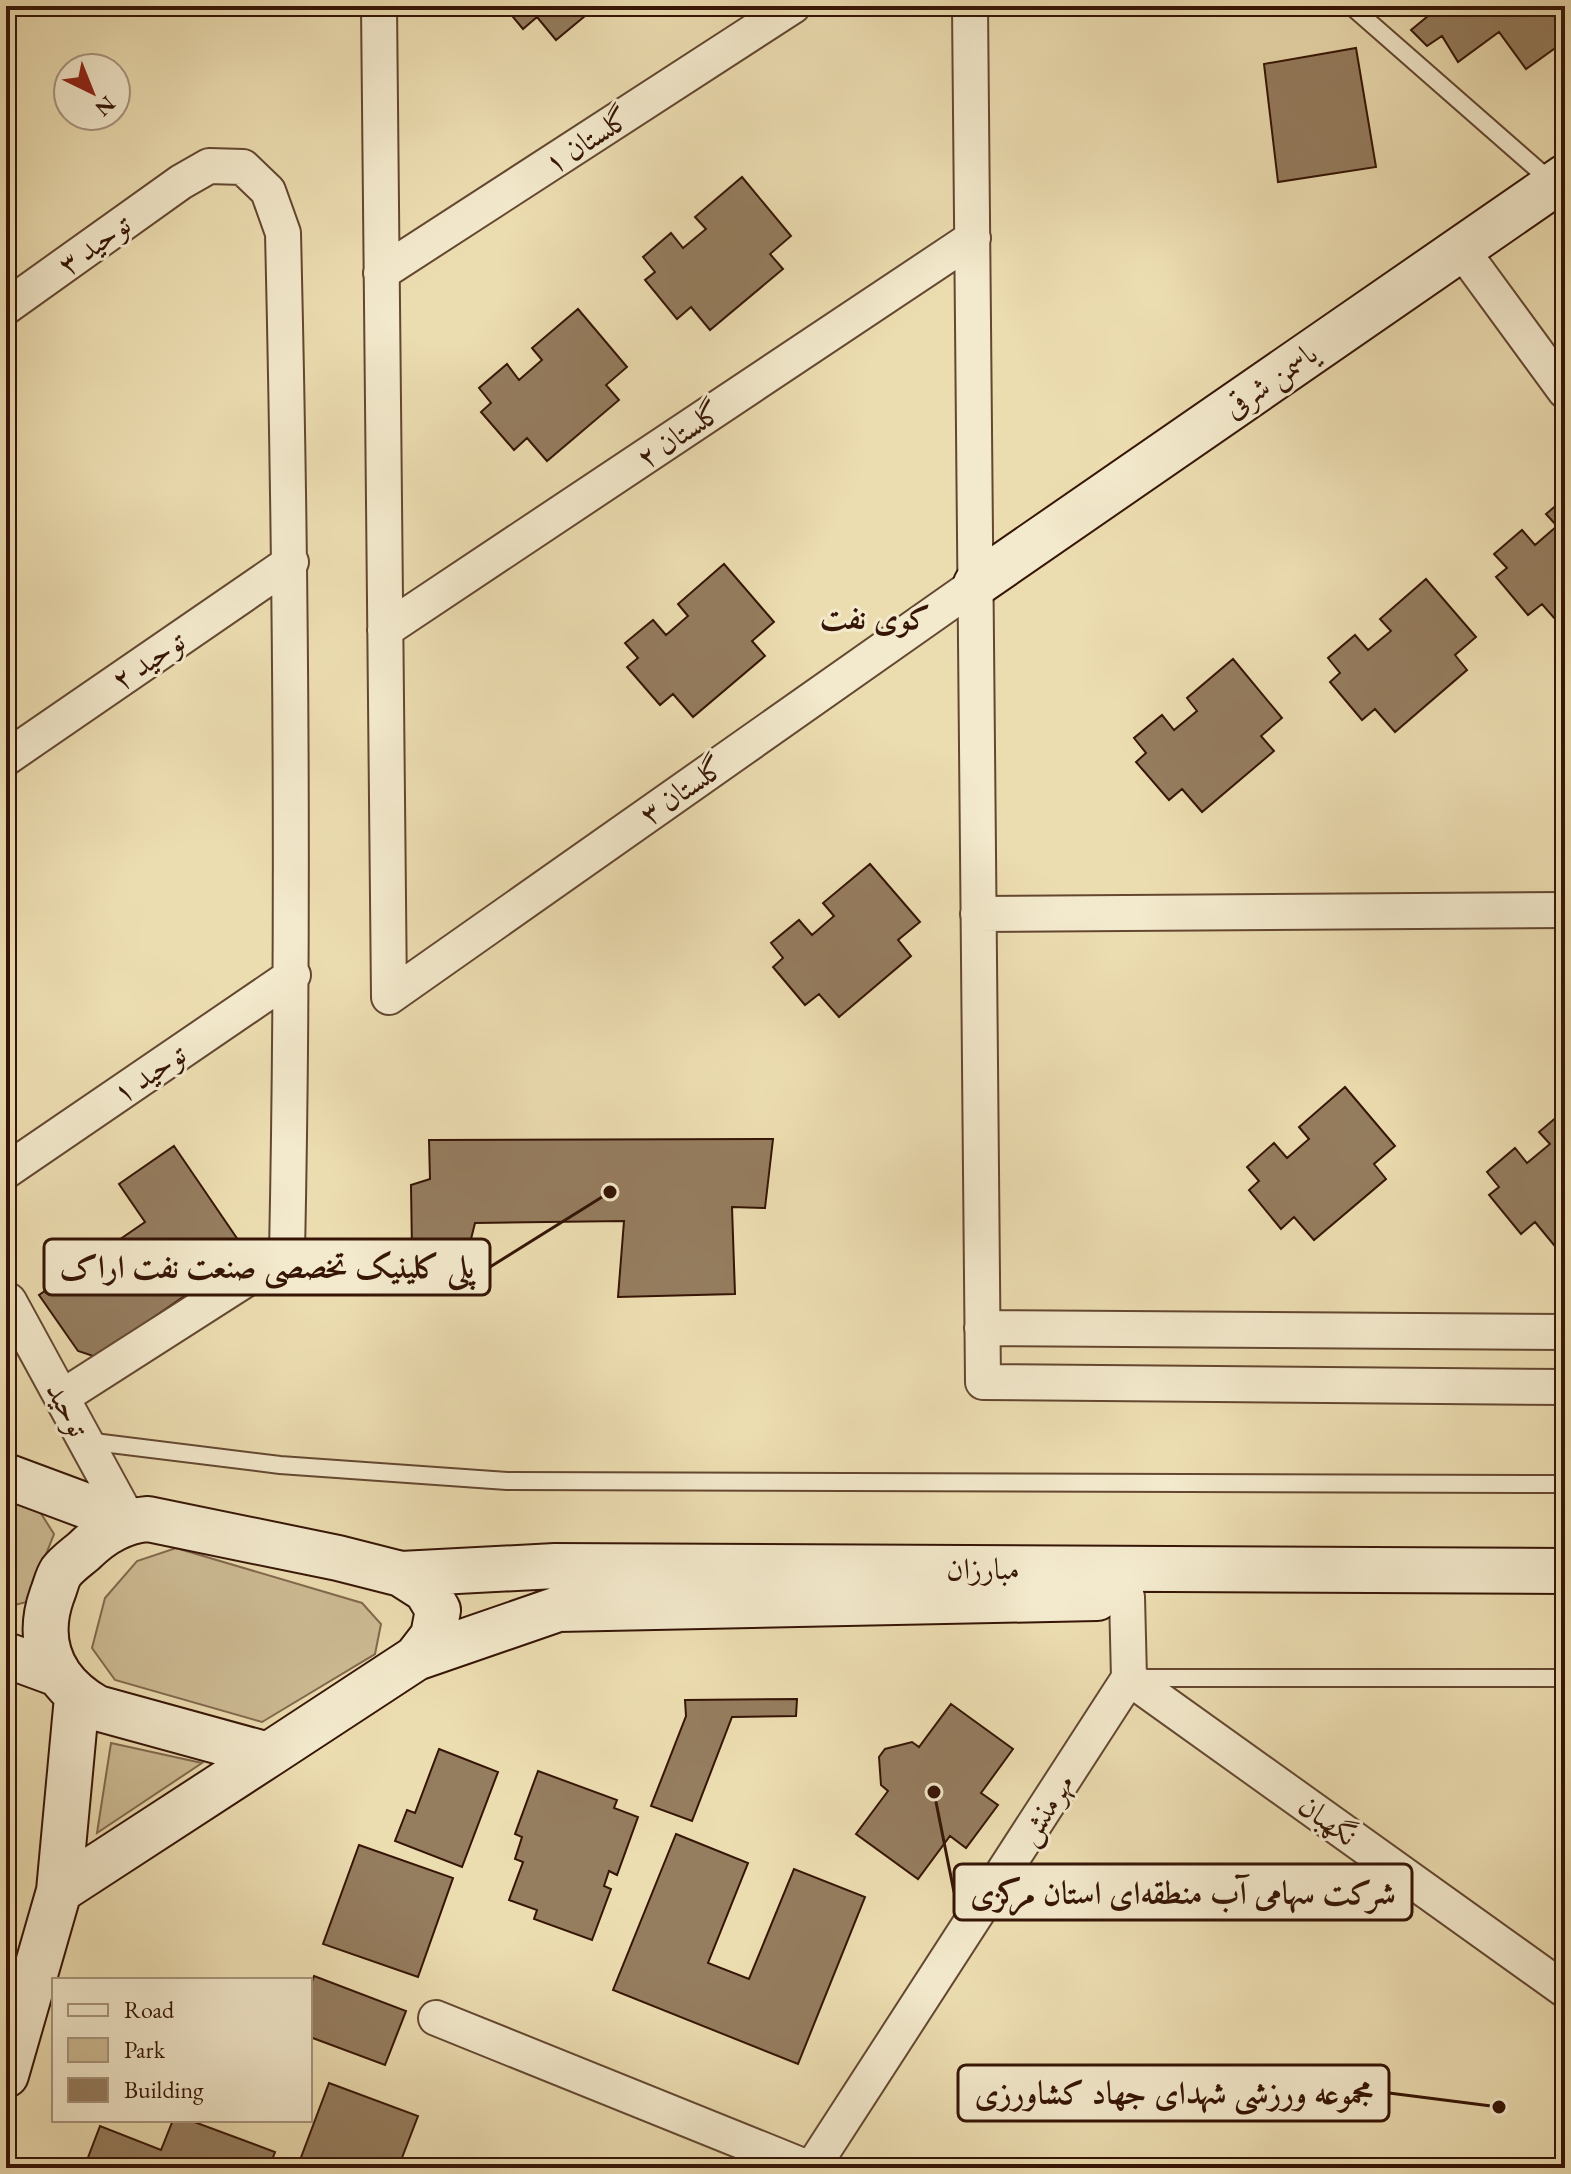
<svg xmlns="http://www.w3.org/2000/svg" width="1571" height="2174" font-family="'EB Garamond',Amiri,serif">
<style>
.green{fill:#cdbb94;stroke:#82684d;stroke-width:2}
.building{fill:#957d5f;stroke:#361506;stroke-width:2}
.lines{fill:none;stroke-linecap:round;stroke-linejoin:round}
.lane-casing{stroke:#644731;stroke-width:20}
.street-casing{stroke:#644731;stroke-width:38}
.secondary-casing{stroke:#361506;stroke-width:48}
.lane{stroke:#f3e9cc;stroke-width:16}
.street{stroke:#f3e9cc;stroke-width:34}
.secondary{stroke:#f3e9cc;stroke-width:44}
.labels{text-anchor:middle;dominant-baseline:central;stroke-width:6;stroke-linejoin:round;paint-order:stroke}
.street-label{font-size:30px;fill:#361506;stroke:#f3e9cc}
.neighbourhood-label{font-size:32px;font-weight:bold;fill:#361506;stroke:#f3e9cc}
.leader{fill:none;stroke:#361506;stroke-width:3}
.callout-dot{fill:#361506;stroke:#f3e9cc;stroke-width:3}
.callout{fill:#f3e9cc;stroke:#361506;stroke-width:3}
.callout-label{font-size:32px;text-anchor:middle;font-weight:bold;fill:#361506}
</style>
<rect width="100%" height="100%" fill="#ecddb1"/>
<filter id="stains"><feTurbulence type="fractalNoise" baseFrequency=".0025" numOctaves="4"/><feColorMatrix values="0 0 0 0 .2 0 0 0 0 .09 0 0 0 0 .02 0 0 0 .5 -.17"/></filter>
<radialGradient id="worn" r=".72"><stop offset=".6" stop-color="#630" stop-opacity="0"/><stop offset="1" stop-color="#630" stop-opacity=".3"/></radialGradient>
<path class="green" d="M 6,1493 L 35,1504 L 54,1534 L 27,1602 L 6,1607 Z
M 176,1548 L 362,1603 L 381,1624 L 375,1654 L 262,1722 L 115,1680 L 92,1648 L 105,1598 L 137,1561 Z
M 111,1743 L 202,1763 L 97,1833 Z"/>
<path class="building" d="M 504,6 L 597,6 L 556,40 L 537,17 L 523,29 Z
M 1430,6 L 1565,6 L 1565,41 L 1526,69 L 1499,32 L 1458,62 L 1442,36 L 1427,46 L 1411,30 L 1434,11 Z
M 1356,48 L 1376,167 L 1278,182 L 1264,64 Z
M 742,177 L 791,236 L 770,254 L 783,269 L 710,330 L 691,307 L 677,319 L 645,280 L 655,272 L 643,257 L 671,233 L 683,248 L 706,229 L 695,217 Z
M 578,309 L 627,367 L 606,385 L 619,400 L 547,461 L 527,438 L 514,450 L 481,412 L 491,403 L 479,388 L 507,364 L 519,380 L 542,360 L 532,348 Z
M 1565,498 L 1565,625 L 1562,627 L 1542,604 L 1528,615 L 1496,577 L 1507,568 L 1494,554 L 1522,530 L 1535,545 L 1557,526 L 1546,514 Z
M 724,564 L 774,622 L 752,641 L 765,656 L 693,717 L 673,694 L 660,705 L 627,667 L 638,658 L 625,643 L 653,620 L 666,635 L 688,616 L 678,604 Z
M 1426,579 L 1476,637 L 1455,655 L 1467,670 L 1395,732 L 1375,709 L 1362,720 L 1330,682 L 1340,673 L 1328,658 L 1355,635 L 1368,650 L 1391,631 L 1380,619 Z
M 1233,659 L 1282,718 L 1261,736 L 1274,751 L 1202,812 L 1182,789 L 1169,800 L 1136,762 L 1146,753 L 1134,738 L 1162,715 L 1174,730 L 1197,711 L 1187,698 Z
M 870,864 L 920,922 L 898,940 L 911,956 L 839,1017 L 819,994 L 805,1005 L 773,967 L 783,958 L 771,943 L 799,920 L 812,935 L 834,916 L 823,903 Z
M 1345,1087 L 1395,1146 L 1374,1164 L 1386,1179 L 1314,1240 L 1294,1217 L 1281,1229 L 1249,1190 L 1259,1181 L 1247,1167 L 1274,1143 L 1287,1158 L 1309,1139 L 1299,1127 Z
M 1565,1110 L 1565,1236 L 1554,1245 L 1535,1222 L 1521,1234 L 1489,1195 L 1499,1187 L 1487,1172 L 1515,1148 L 1527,1163 L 1550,1144 L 1539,1132 Z
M 773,1139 L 765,1208 L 732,1207 L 735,1294 L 618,1297 L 624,1221 L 475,1223 L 468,1251 L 445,1286 L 412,1252 L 411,1185 L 430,1179 L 429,1140 Z
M 174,1146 L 247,1253 L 96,1357 L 78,1351 L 39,1295 L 145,1222 L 119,1184 Z
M 797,1699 L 796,1716 L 732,1717 L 692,1821 L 651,1806 L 686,1716 L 685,1700 Z
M 951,1704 L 1013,1749 L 981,1793 L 998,1805 L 966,1848 L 950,1836 L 918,1879 L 856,1834 L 888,1791 L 881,1785 L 879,1757 L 885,1749 L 912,1742 L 919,1747 Z
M 439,1749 L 498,1772 L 462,1867 L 395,1841 L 407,1810 L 415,1813 Z
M 538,1771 L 617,1800 L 614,1808 L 638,1817 L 617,1875 L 609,1871 L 604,1886 L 611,1889 L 592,1940 L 534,1919 L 537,1910 L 509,1900 L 523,1862 L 515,1859 L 522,1837 L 515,1834 Z
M 676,1834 L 748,1863 L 708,1963 L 749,1979 L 794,1869 L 865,1897 L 798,2064 L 613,1990 Z
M 359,1845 L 453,1878 L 418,1977 L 323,1944 Z
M 314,1976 L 406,2011 L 385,2065 L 310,2037 L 310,1987 Z
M 329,2083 L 418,2116 L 398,2168 L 297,2168 Z
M 173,2120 L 189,2120 L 275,2152 L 269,2168 L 84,2168 L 100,2126 L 161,2150 Z"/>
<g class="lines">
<defs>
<path id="lane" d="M 1351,6 L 1553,183
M 86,1441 L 280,1465 L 507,1481 L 1565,1484
M 1139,1678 L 1565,1678"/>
<path id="street" d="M 379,6 L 389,997
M 970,6 L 983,1382 L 1565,1387
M 1461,249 L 1565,391
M 381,273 L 793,6
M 6,307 L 181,182 L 209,166 L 243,167 L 268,191 L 283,233 C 291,573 294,913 287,1253 L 62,1397
M 385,630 L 973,238
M 6,758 L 291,562
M 978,914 L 1565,910
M 389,997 L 976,584
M 6,1171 L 293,975
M 6,1299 L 9,1301 L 129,1521
M 982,1328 L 1565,1332
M 1129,1678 L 1565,1990
M 436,2018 L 808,2168
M 812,2168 L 1129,1678 L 1127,1597"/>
<path id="secondary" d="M 976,584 L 1565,177
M 6,1476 L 127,1521
M 148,1519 L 338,1558 L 401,1574 L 426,1590 L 438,1610 L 433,1636 L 416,1658 L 268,1755 L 97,1708 C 53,1683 35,1643 52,1595 C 55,1588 57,1578 61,1572 C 67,1564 77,1557 84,1551 C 102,1533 122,1521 148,1519 Z
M 401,1574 L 555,1566 L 1565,1571
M 6,1655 L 58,1674
M 416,1658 L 558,1609 L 1097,1598
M 59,1891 L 268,1755
M 6,2075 L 59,1891 L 77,1697"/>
</defs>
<use href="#lane" class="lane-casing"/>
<use href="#street" class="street-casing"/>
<use href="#secondary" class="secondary-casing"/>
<use href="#lane" class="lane"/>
<use href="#street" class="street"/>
<use href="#secondary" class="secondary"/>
</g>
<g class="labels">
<g class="street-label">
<text transform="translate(587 140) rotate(-33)">گلستان ۱</text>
<text transform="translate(94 244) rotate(-36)">توحید ۳</text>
<text transform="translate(1270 380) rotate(-35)">یاسمن شرقی</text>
<text transform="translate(679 434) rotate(-34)">گلستان ۲</text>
<text transform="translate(148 660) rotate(-34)">توحید ۲</text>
<text transform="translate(682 790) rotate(-35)">گلستان ۳</text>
<text transform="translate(149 1073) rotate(-34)">توحید ۱</text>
<text transform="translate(68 1409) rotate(62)">توحید</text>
<text x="983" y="1568">مبارزان</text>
<text transform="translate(1045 1809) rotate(-57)">مهرمنش</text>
<text transform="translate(1328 1820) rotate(36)">نگهبان</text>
</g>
<g class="neighbourhood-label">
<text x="875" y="618">کوی نفت</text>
</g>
</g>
<path class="leader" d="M610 1192L490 1267M934 1792L954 1892M1499 2107L1389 2093"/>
<g class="callout-dot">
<circle cx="610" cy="1192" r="8"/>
<circle cx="934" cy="1792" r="8"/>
<circle cx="1499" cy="2107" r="8"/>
</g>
<g class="callout">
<rect x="44" y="1239" width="446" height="56" rx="8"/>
<rect x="954" y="1864" width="458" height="56" rx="8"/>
<rect x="958" y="2065" width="431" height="56" rx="8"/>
</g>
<g class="callout-label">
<text x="267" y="1278">پلی کلینیک تخصصی صنعت نفت اراک</text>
<text x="1183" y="1904">شرکت سهامی آب منطقه‌ای استان مرکزی</text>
<text x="1174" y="2104">مجموعه ورزشی شهدای جهاد کشاورزی</text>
</g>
<rect width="1571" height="2174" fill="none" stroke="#ecddb1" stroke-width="32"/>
<rect x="8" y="8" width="1555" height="2158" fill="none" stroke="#361506" stroke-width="4"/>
<rect x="16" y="16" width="1539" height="2142" fill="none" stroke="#361506" stroke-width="2"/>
<rect x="52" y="1978" width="260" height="144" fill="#f3e9cc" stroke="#a7947d" stroke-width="2"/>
<rect x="68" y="2004" width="40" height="12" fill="#f3e9cc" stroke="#a7947d" stroke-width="2"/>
<text x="124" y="2018" font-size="24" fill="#361506">Road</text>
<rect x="68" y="2038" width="40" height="24" fill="#cdbb94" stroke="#a7947d" stroke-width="2"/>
<text x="124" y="2058" font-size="24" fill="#361506">Park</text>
<rect x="68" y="2078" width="40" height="24" fill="#957d5f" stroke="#a7947d" stroke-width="2"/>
<text x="124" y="2098" font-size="24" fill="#361506">Building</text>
<g transform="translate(92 92) rotate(137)"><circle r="38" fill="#f3e9cc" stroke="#a7947d" stroke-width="2"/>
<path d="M0-6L14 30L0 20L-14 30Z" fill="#8f2418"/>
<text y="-12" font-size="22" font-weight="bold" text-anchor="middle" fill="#361506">N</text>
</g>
<rect width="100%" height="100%" filter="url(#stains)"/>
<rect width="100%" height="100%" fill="url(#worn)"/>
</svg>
